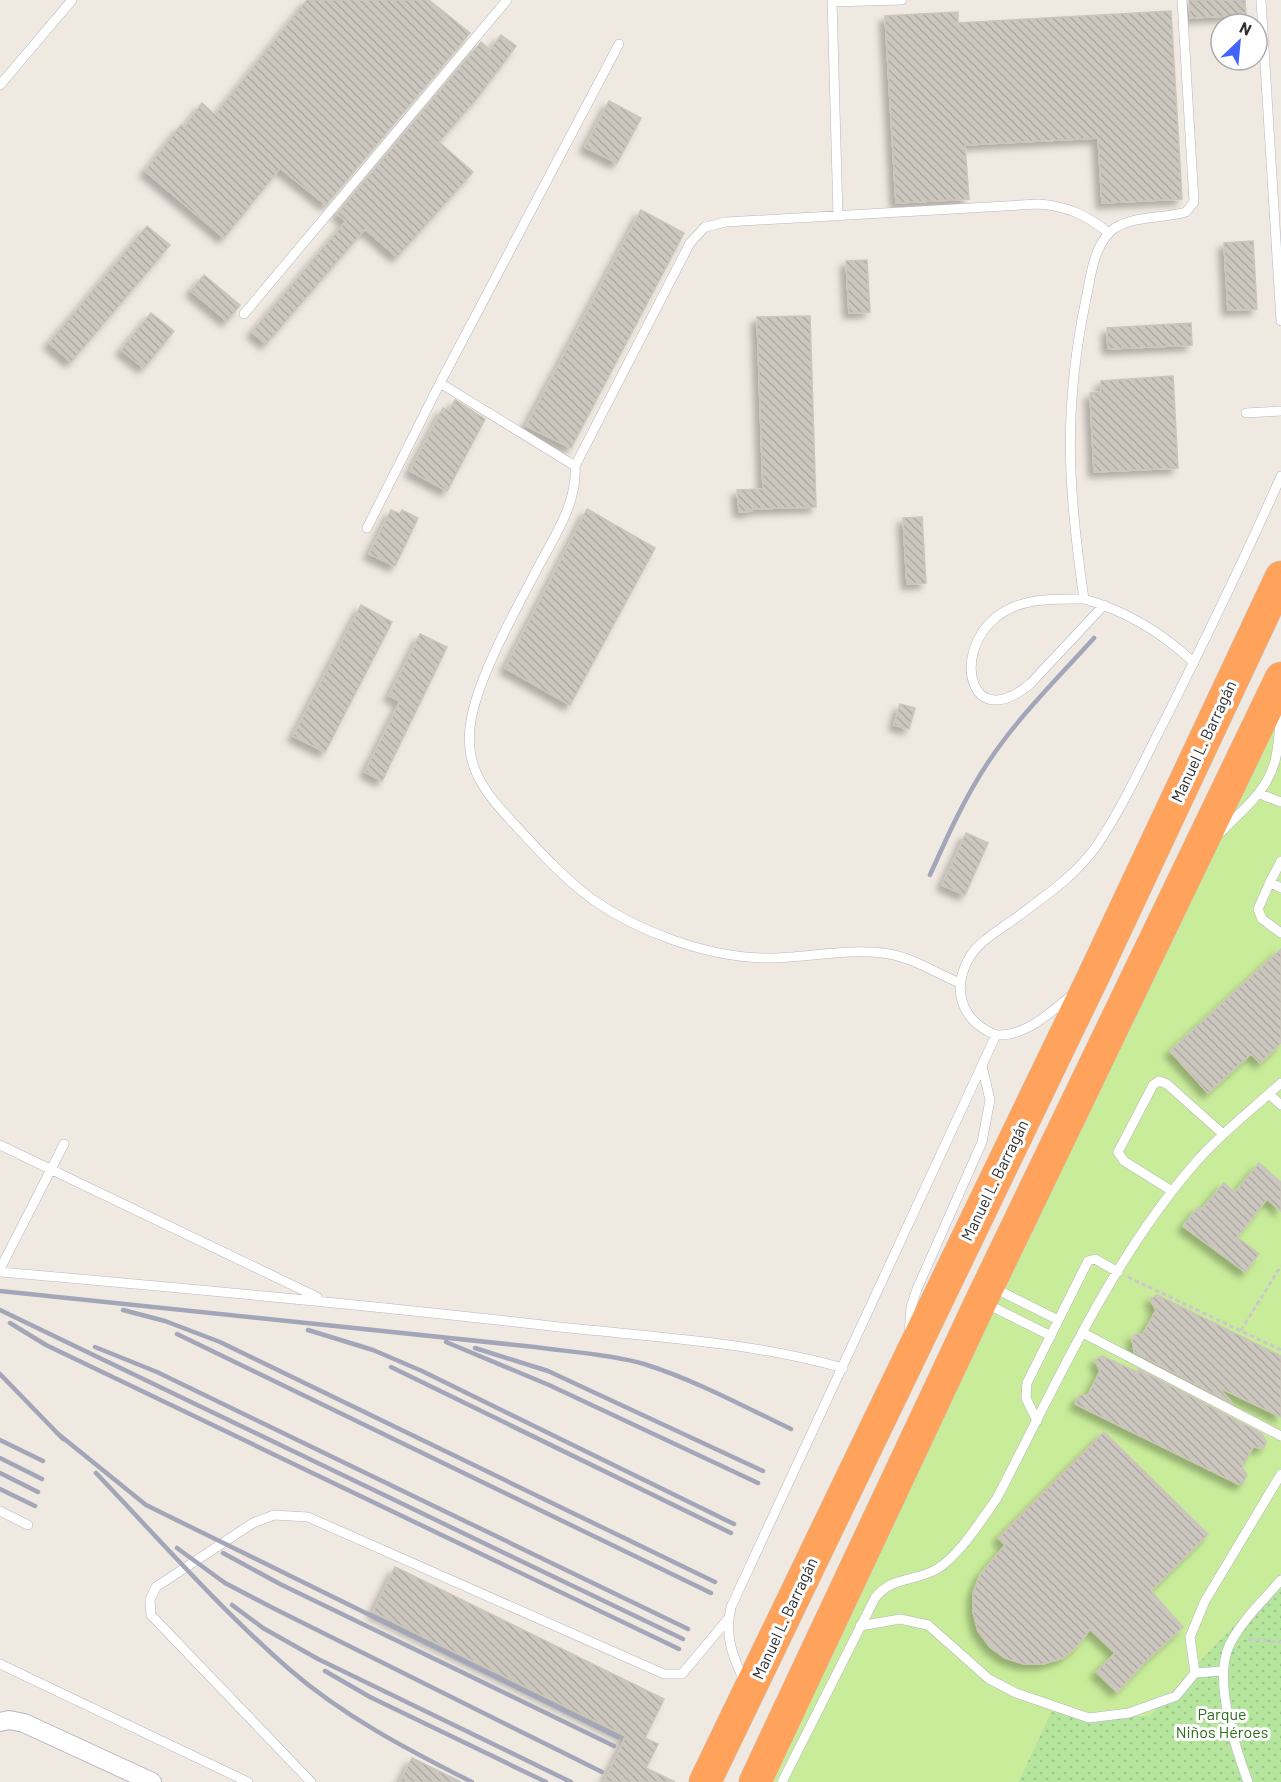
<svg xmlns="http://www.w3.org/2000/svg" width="1281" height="1782" font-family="Barlow,sans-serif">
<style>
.park{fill:url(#park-dots)}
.pitch{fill:#c9ec9a}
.building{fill:url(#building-back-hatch);stroke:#cbc5ba;stroke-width:1.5;filter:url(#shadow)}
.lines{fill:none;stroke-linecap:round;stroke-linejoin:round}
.lane-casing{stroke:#b4b7c1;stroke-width:10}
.street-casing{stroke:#b4b7c1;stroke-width:20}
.highway-casing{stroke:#c9c9c9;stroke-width:33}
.path{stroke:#c9c9c9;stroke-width:3;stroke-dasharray:4.5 3;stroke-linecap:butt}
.lane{stroke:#fff;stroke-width:9}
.street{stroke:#fff;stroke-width:18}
.highway{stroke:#ffa35c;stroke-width:32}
.rail{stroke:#a3a6b8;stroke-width:4.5}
.labels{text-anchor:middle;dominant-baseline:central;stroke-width:6;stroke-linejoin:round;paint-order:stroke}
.street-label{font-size:16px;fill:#2e2e2e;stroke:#fff}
.park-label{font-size:16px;fill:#2c6e1b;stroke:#fff}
</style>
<defs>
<pattern id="park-dots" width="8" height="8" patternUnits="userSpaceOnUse" patternTransform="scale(1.5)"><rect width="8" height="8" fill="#b6e59e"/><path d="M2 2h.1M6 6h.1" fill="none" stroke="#9dc588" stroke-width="1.8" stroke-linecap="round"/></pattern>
<pattern id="building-back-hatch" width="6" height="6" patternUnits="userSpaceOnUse" patternTransform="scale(1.5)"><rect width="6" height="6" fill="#cbc7bf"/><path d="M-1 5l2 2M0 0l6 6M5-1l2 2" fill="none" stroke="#afaba4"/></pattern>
<filter id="shadow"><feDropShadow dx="-5.5" dy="5.5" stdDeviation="3" flood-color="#0004"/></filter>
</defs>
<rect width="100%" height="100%" fill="#efe9e1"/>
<path class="park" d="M 1281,1574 L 1281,1782 L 1018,1782 L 1051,1712 L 1149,1716 Z"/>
<path class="pitch" d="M 1281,711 L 1281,1574 L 1149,1716 L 1051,1712 L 1018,1782 L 766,1782 Z"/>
<path class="building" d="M 307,0 L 429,0 L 470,33 L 326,205 L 280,168 L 224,238 L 145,171 L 181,125 L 184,128 L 202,103 L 215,115 Z
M 1189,0 L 1245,0 L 1246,15 L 1190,18 Z
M 1171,11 L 1182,199 L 1102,203 L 1098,138 L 965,145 L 969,199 L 896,203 L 885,16 L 958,12 L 958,23 Z
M 501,35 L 516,46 L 478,97 L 439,142 L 473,172 L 397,257 L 365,229 L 266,344 L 252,332 L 346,221 L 337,214 L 481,42 L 490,50 Z
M 609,101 L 641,118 L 617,163 L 585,147 Z
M 641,210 L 684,233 L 571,448 L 526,426 Z
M 147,226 L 170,245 L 71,362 L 49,343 Z
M 1253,241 L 1257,309 L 1228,310 L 1224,243 Z
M 867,260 L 870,312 L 849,313 L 846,261 Z
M 204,275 L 240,305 L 227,321 L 191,291 Z
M 151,313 L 174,331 L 144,368 L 121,350 Z
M 810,316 L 816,507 L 752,509 L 752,511 L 739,512 L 737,490 L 763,489 L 757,317 Z
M 1191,323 L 1192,345 L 1108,349 L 1107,328 Z
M 1173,376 L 1178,468 L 1094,472 L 1090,393 L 1101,392 L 1101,381 Z
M 455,400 L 485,419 L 447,491 L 410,471 L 443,408 L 449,411 Z
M 587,509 L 655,548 L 570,705 L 505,668 Z
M 391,510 L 400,514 L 402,510 L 418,518 L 395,566 L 369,554 Z
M 922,517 L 926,583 L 907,584 L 903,518 Z
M 361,605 L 392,622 L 325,752 L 293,736 Z
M 420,634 L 447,647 L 382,781 L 365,772 L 400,701 L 389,696 Z
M 900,704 L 915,708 L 909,729 L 894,725 Z
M 966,833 L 988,843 L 965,895 L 942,885 Z
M 1281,949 L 1281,1043 L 1260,1063 L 1251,1054 L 1208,1093 L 1170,1051 Z
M 1259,1163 L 1281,1182 L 1281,1211 L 1267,1199 L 1237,1237 L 1259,1254 L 1245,1272 L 1183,1226 L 1198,1207 L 1201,1210 L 1224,1183 L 1235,1192 Z
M 1157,1295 L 1281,1356 L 1281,1417 L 1218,1387 L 1233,1404 L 1134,1352 L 1132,1337 L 1135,1334 L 1143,1334 L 1156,1310 L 1150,1299 Z
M 1102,1356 L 1139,1373 L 1138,1369 L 1261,1433 L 1266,1441 L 1264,1448 L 1253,1447 L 1242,1467 L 1247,1475 L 1242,1484 L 1238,1484 L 1075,1404 L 1080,1395 L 1088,1395 L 1100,1371 L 1095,1360 Z
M 1104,1432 L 1208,1534 L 1151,1591 L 1183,1627 L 1144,1663 L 1117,1692 L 1096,1672 L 1115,1653 L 1090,1629 L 1078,1645 L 1063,1658 L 1043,1664 L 1024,1664 L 1005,1658 L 990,1647 L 978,1631 L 973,1612 L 973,1593 L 980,1575 L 1005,1545 L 998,1538 Z
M 395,1567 L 664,1699 L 645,1738 L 658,1744 L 646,1768 L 675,1782 L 604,1782 L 626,1736 L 373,1612 Z
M 412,1758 L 461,1782 L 400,1782 Z"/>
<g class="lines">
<defs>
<path id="lane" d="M 832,0 L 838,216
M 1182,0 L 1194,202 L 1186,212 C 1164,219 1129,215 1111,231 C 1093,248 1091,276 1086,299 C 1063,409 1068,489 1084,599 C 1126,611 1163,633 1194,663
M 1261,0 L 1281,321
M 832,2 L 902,0
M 0,85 L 72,0
M 244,314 L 507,0
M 440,383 L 575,466 L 690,243 L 705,227 L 726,222 L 1038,204 C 1068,206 1086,215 1109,233
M 1246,413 L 1281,411
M 575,466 C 578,505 551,541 534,575 C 515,611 484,668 474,707 C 459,761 481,789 517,827 C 541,853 564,878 592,899 C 639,932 705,956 762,958 C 804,959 848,947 889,954 C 913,958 938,974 960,983
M 367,528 L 440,383 L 619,44
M 1084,599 C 1055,599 1020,597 995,618 C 951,655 971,735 1031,683 L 1104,605
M 1260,794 L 1281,802
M 1221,832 C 1242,810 1267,792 1275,761 C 1279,746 1279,729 1281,713
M 1270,882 L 1281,861
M 1281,888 L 1270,882 L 1258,909 L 1262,919 L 1281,933
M 996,1035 C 1025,1037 1051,1012 1072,995
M 1269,1094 L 1281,1105
M 0,1145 L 317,1297
M 1172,1191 L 1124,1161 L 1118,1152 L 1153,1085 L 1159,1081 L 1167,1084 L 1223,1134
M 0,1269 L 64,1144
M 0,1272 C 184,1288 368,1305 551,1326 C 649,1337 748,1341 843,1368
M 994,1288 L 1058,1320
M 985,1303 L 1051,1336
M 1083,1333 L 1281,1436
M 909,1335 L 911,1307 L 917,1289 L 982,1142 L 990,1100 L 982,1066
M 1037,1421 L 1026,1398 L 1027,1383 L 1088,1261 L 1095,1259 L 1118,1272
M 0,1511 L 28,1525
M 860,1626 L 900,1619 L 928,1625 L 989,1679 L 1016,1693 L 1089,1718 L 1129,1713 L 1176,1696 L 1195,1673 L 1190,1637 L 1205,1601 L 1281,1474
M 0,1664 L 248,1782
M 1195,1673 L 1223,1671
M 745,1683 C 733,1657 724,1636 731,1607 L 996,1035 C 965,1023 951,994 967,962 C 976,943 996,932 1013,920 C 1042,898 1076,876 1097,845 C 1124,805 1144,760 1166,718 C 1206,638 1245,558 1281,476
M 311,1782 L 151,1615 L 150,1600 L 156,1587 L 253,1523 L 274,1515 L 308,1517 L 664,1674 L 682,1674 L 728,1619
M 782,1782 L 875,1598 C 892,1576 915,1582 937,1569 C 959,1556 982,1519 997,1498 C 1057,1383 1111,1259 1197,1161 C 1222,1132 1253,1109 1281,1083
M 1248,1782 C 1235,1747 1213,1682 1229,1646 C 1241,1621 1263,1601 1281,1580"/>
<path id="street" d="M 0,1722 L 9,1720 L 24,1723 L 152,1782"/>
<path id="highway" d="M 705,1782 L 1094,975 L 1281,577
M 755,1782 L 981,1301 L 1281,678"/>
</defs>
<use href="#lane" class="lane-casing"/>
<use href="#street" class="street-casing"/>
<use href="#highway" class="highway-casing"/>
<path class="path" d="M 1128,1277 L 1281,1350
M 1241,1330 L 1281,1266
M 1248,1639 L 1281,1642"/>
<use href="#lane" class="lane"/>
<use href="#street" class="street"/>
<use href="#highway" class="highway"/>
<path class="rail" d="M 930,875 C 947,837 964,799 987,764 C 1017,718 1057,679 1094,638
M 0,1291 L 535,1347 C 570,1352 609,1354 644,1364 C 695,1380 743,1406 791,1429
M 0,1310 L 683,1639
M 123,1310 L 165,1321 L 220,1342 L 715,1582
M 10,1323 L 46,1345 L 679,1649
M 308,1330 L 373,1350 L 422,1371 L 734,1524
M 177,1334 L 711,1593
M 446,1342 L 549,1385 L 758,1483
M 95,1347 L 157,1372 L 688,1629
M 475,1348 L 548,1371 L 763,1471
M 391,1367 L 731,1533
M 0,1374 L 63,1439
M 57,1433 L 146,1505 L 618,1737
M 0,1440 L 43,1461
M 0,1458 L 42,1479
M 0,1473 L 38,1492
M 96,1473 C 159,1539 220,1609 289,1669 C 343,1716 408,1750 472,1782
M 0,1489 L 35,1506
M 177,1548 L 225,1583 L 273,1608 L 602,1772
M 223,1553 L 280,1584 L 614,1746
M 232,1605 L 263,1628 L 318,1659 L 571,1782
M 325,1671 L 370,1697 L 546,1782"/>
</g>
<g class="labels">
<g class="street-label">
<text transform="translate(1203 741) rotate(-65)">Manuel L. Barragán</text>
<text transform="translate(994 1180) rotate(-64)">Manuel L. Barragán</text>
<text transform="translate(784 1618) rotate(-65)">Manuel L. Barragán</text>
</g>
<g class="park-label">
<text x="1222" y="1713">Parque<tspan x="1222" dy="18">Niños Héroes</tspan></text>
</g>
</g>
<g transform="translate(1239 42) rotate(26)"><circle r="28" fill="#ffffff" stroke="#ababab" stroke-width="1.5"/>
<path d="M0-4.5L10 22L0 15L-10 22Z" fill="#4264fb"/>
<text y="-9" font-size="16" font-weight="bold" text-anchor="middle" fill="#2e2e2e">N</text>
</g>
</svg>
